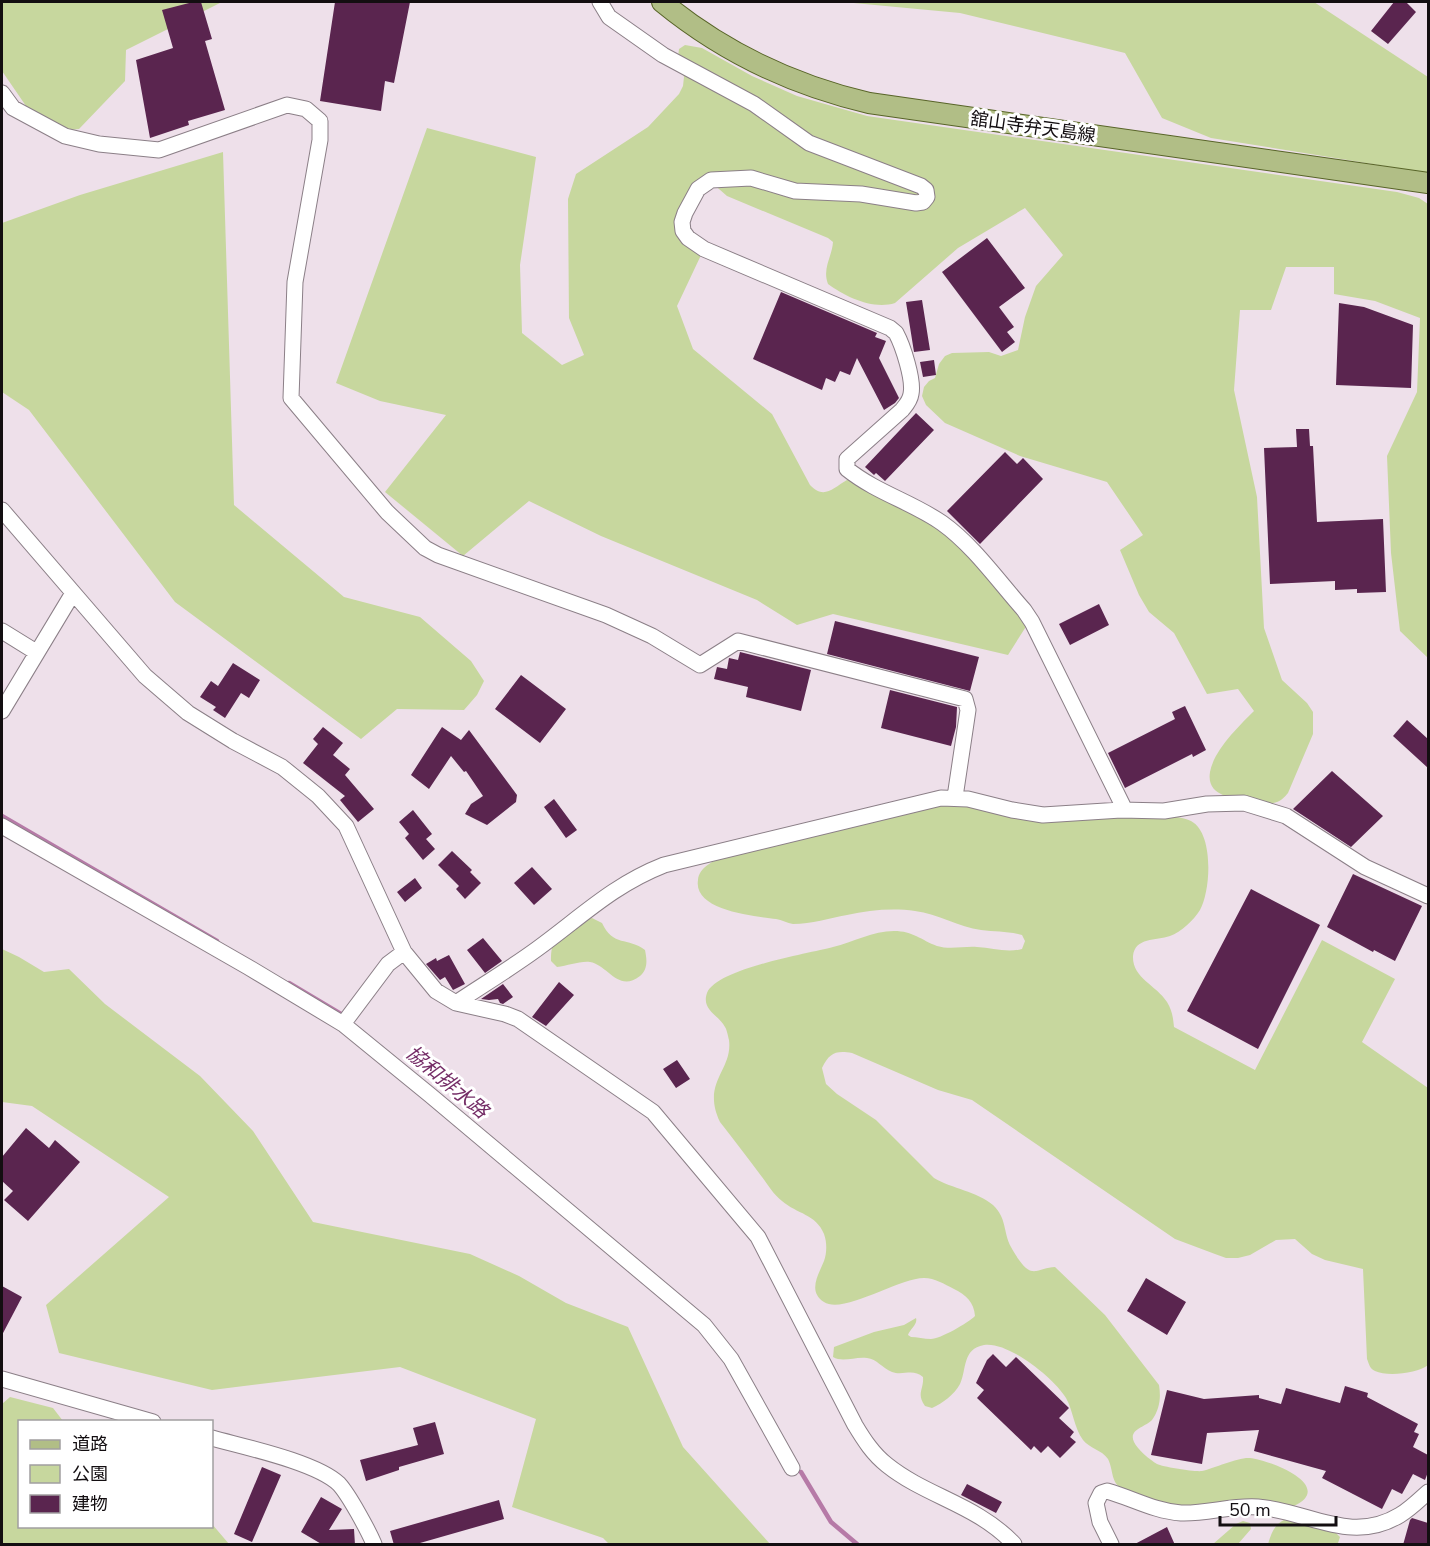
<svg xmlns="http://www.w3.org/2000/svg" width="1430" height="1546" font-family="'Nunito Sans','Noto Sans JP',sans-serif">
<style>
.green{fill:#c7d79e}
.lines{fill:none;stroke-linecap:round;stroke-linejoin:round}
.stream{stroke:#b67aa7;stroke-width:4.5}
.building{fill:#5a254f}
.minor-casing{stroke:#8b7f87;stroke-width:17}
.major-casing{stroke:#586428;stroke-width:22}
.minor{stroke:#fff;stroke-width:15}
.major{stroke:#b1be86;stroke-width:20}
.labels{text-anchor:middle;dominant-baseline:central;stroke-width:6;stroke-linejoin:round;paint-order:stroke}
.street-label{font-size:18px;fill:#130e11;stroke:#fff}
.water-label{font-size:20px;font-style:italic;fill:#752d67;stroke:#fff}
</style>
<rect width="100%" height="100%" fill="#eee0ea"/>
<path class="green" d="M 2,2 L 222,2 L 126,50 L 125,81 L 79,129 L 68,130 L 26,106 L 2,71 Z
M 843,2 L 1314,2 L 1428,77 L 1428,173 L 1211,138 L 1162,118 L 1125,53 L 960,13 Z
M 685,45 L 702,48 L 752,76 L 797,96 L 867,116 L 1397,192 L 1419,198 L 1428,204 L 1428,658 L 1400,631 L 1391,553 L 1387,456 L 1417,392 L 1420,318 L 1375,301 L 1334,294 L 1334,267 L 1286,267 L 1271,310 L 1240,310 L 1234,390 L 1257,497 L 1264,628 L 1282,680 L 1307,703 L 1313,712 L 1313,734 L 1288,793 C 1284,798 1280,802 1273,803 C 1265,804 1257,802 1249,801 C 1232,798 1206,796 1210,772 C 1214,750 1239,726 1254,711 L 1238,689 L 1207,694 L 1174,633 L 1149,612 L 1139,595 L 1120,550 L 1143,535 L 1107,482 L 1020,456 L 945,423 L 926,405 L 922,396 L 924,387 L 929,381 L 935,378 L 939,364 L 945,356 L 952,353 L 989,352 L 1001,356 L 1018,350 L 1025,317 L 1036,286 L 1063,255 L 1025,208 L 958,248 L 895,303 C 873,310 846,297 828,284 C 822,268 832,257 833,242 L 828,238 L 727,196 L 711,182 L 680,211 L 702,253 L 677,306 L 693,349 L 772,414 L 810,485 C 824,500 833,488 847,480 L 856,482 L 923,518 L 960,545 L 1027,625 L 1008,655 L 833,614 L 797,625 L 757,600 L 601,536 L 529,501 L 463,556 L 385,492 L 446,415 L 380,401 L 336,383 L 427,128 L 536,157 L 520,265 L 522,333 L 562,365 L 584,355 L 569,318 L 568,199 L 576,174 L 648,127 L 679,94 L 683,86 L 684,77 L 678,57 L 679,49 Z
M 223,152 L 234,505 L 344,597 L 420,617 L 471,661 L 484,681 L 477,695 L 464,710 L 397,709 L 361,739 L 175,602 L 29,410 L 2,392 L 2,223 L 80,195 Z
M 942,804 C 998,808 1054,814 1110,816 C 1129,817 1175,813 1191,821 C 1214,833 1211,890 1200,910 C 1194,920 1181,932 1170,936 C 1156,941 1135,937 1133,956 C 1132,978 1156,985 1167,1002 C 1172,1010 1173,1017 1174,1027 L 1255,1070 L 1322,940 L 1395,979 L 1362,1042 L 1428,1088 L 1428,1365 C 1418,1373 1388,1377 1375,1371 C 1370,1369 1369,1364 1367,1359 L 1363,1269 L 1325,1260 L 1312,1254 L 1295,1239 L 1276,1240 L 1250,1255 L 1238,1258 L 1226,1258 L 1215,1254 L 1175,1239 L 972,1100 L 938,1090 L 852,1053 C 836,1050 829,1053 822,1068 L 826,1084 L 837,1094 L 876,1120 L 934,1178 C 953,1189 976,1191 993,1205 C 1007,1218 1003,1232 1011,1247 C 1015,1254 1024,1270 1032,1271 C 1039,1272 1046,1267 1055,1267 L 1105,1315 L 1159,1385 C 1161,1397 1160,1409 1152,1420 C 1146,1427 1128,1429 1134,1442 C 1137,1449 1150,1460 1157,1464 C 1163,1467 1195,1472 1202,1471 C 1215,1468 1238,1457 1250,1458 C 1270,1460 1336,1486 1294,1506 C 1243,1504 1168,1516 1124,1490 C 1110,1483 1114,1471 1108,1459 C 1102,1450 1089,1448 1083,1440 C 1074,1428 1073,1410 1066,1398 C 1054,1378 1008,1341 984,1345 C 962,1349 967,1369 960,1384 C 954,1395 943,1403 932,1408 L 925,1406 C 916,1393 924,1390 923,1377 C 913,1368 903,1376 892,1372 C 882,1368 877,1359 867,1358 C 856,1356 843,1363 833,1357 L 834,1347 L 874,1332 L 904,1325 L 916,1318 C 918,1324 910,1329 908,1335 L 911,1337 C 917,1337 924,1339 931,1339 C 940,1339 968,1323 975,1316 C 974,1302 966,1295 954,1289 C 944,1284 935,1278 924,1278 C 898,1278 843,1315 824,1302 C 807,1291 819,1274 824,1261 C 827,1253 827,1242 824,1234 C 816,1214 797,1214 782,1201 C 774,1195 768,1185 762,1177 C 748,1158 734,1140 720,1122 C 701,1082 733,1071 729,1040 C 728,1036 727,1030 725,1027 C 719,1015 701,1010 707,993 C 718,968 807,954 833,947 C 853,942 873,931 894,931 C 913,931 921,940 937,946 C 950,950 964,946 977,947 C 993,948 1007,953 1022,949 L 1025,941 L 1022,935 C 1008,931 995,932 981,930 C 959,927 938,914 915,911 C 893,908 869,910 847,915 C 829,918 812,924 793,924 C 787,923 782,920 776,919 C 755,916 693,911 698,880 C 699,867 714,861 724,856 Z
M 592,918 L 602,923 C 613,947 628,937 645,950 C 647,960 648,969 640,976 C 618,993 608,965 590,962 C 579,961 568,966 557,967 L 551,961 C 551,954 551,947 555,942 C 562,933 581,921 592,918 Z
M 2,949 L 19,957 L 44,972 L 69,969 L 105,1004 L 200,1076 L 253,1131 L 313,1222 L 470,1254 L 519,1276 L 566,1303 L 628,1327 L 683,1447 L 770,1544 L 609,1544 L 603,1538 L 512,1507 L 536,1419 L 400,1367 L 212,1390 L 59,1353 L 46,1305 L 169,1197 L 32,1106 L 2,1102 Z
M 10,1397 L 53,1408 L 63,1421 L 20,1422 L 20,1526 L 212,1526 L 212,1524 L 229,1544 L 2,1544 L 2,1404 Z
M 1284,1520 L 1335,1532 L 1340,1537 L 1338,1543 L 1268,1544 C 1271,1534 1274,1525 1284,1520 Z
M 1243,1521 L 1250,1523 L 1251,1529 L 1238,1544 L 1213,1544 L 1236,1524 Z"/>
<g class="lines">
<path class="stream" d="M 2,816 L 217,941
M 289,983 L 341,1014
M 801,1472 L 831,1522 L 857,1544"/>
</g>
<path class="building" d="M 193,2 L 201,2 L 212,39 L 205,41 L 225,110 L 188,121 L 189,125 L 150,138 L 136,60 L 173,48 L 162,10 Z
M 335,2 L 410,2 L 394,83 L 385,81 L 381,111 L 320,101 Z
M 1394,2 L 1406,2 L 1416,12 L 1388,44 L 1371,31 Z
M 987,238 L 1025,288 L 999,307 L 1014,327 L 1007,332 L 1015,342 L 1002,352 L 942,272 Z
M 781,292 L 877,333 L 875,337 L 886,341 L 879,358 L 899,398 L 895,403 L 884,410 L 857,358 L 850,375 L 840,371 L 835,382 L 826,378 L 822,390 L 753,359 Z
M 922,300 L 930,350 L 914,352 L 906,302 Z
M 1339,303 L 1364,307 L 1413,325 L 1411,388 L 1336,385 Z
M 934,360 L 936,375 L 923,377 L 920,362 Z
M 916,413 L 934,430 L 885,481 L 876,473 L 874,475 L 865,467 Z
M 1296,429 L 1309,429 L 1310,446 L 1313,446 L 1317,522 L 1383,519 L 1386,592 L 1357,593 L 1357,589 L 1335,590 L 1335,581 L 1270,584 L 1264,448 L 1297,447 Z
M 1005,452 L 1017,464 L 1023,458 L 1043,479 L 980,544 L 947,511 Z
M 1099,604 L 1109,625 L 1070,645 L 1059,624 Z
M 835,621 L 979,657 L 970,691 L 827,654 Z
M 740,652 L 811,670 L 801,711 L 746,697 L 748,687 L 714,679 L 717,667 L 727,669 L 729,658 L 738,660 Z
M 233,663 L 260,680 L 249,698 L 241,693 L 225,718 L 213,710 L 216,707 L 200,697 L 211,681 L 218,686 Z
M 521,675 L 566,709 L 540,743 L 495,709 Z
M 890,690 L 957,707 L 956,727 L 951,746 L 881,728 Z
M 1185,706 L 1206,750 L 1193,757 L 1192,754 L 1125,788 L 1108,753 L 1175,719 L 1172,712 Z
M 1407,720 L 1428,739 L 1428,768 L 1393,736 Z
M 323,727 L 343,743 L 333,755 L 350,769 L 345,775 L 374,809 L 358,822 L 340,800 L 345,796 L 303,763 L 318,744 L 313,739 Z
M 442,727 L 461,740 L 469,730 L 517,795 L 516,802 L 487,825 L 465,814 L 471,804 L 483,796 L 466,771 L 464,772 L 451,756 L 429,789 L 411,775 Z
M 1332,771 L 1383,816 L 1351,847 L 1293,809 Z
M 554,799 L 577,830 L 566,838 L 544,807 Z
M 413,810 L 432,834 L 426,839 L 435,849 L 423,860 L 405,838 L 409,834 L 399,822 Z
M 452,851 L 472,870 L 470,872 L 481,883 L 465,899 L 456,889 L 459,886 L 438,865 Z
M 532,867 L 552,889 L 534,905 L 514,883 Z
M 1353,874 L 1422,906 L 1395,961 L 1374,950 L 1373,952 L 1327,927 Z
M 415,878 L 422,888 L 405,902 L 397,892 Z
M 1251,889 L 1320,925 L 1258,1049 L 1187,1011 Z
M 483,938 L 502,961 L 485,973 L 467,950 Z
M 449,955 L 465,984 L 453,990 L 445,977 L 440,980 L 426,964 L 436,958 L 437,961 Z
M 559,982 L 574,995 L 546,1026 L 532,1017 Z
M 503,984 L 513,997 L 503,1004 L 500,1003 L 498,999 L 489,1000 L 481,999 Z
M 677,1060 L 690,1079 L 676,1088 L 663,1069 Z
M 26,1128 L 49,1148 L 55,1140 L 80,1162 L 28,1221 L 4,1200 L 13,1191 L 2,1181 L 2,1157 Z
M 1146,1278 L 1186,1302 L 1167,1335 L 1127,1311 Z
M 2,1286 L 22,1297 L 2,1335 Z
M 993,1354 L 1006,1367 L 1016,1357 L 1069,1408 L 1059,1418 L 1074,1432 L 1070,1437 L 1076,1442 L 1060,1458 L 1048,1446 L 1041,1453 L 1034,1446 L 1031,1450 L 977,1398 L 984,1390 L 976,1383 L 987,1360 Z
M 1345,1386 L 1368,1393 L 1367,1397 L 1418,1424 L 1414,1432 L 1419,1434 L 1413,1447 L 1428,1455 L 1428,1472 L 1425,1480 L 1413,1474 L 1402,1494 L 1392,1489 L 1382,1509 L 1322,1478 L 1326,1471 L 1254,1451 L 1259,1430 L 1207,1433 L 1202,1464 L 1151,1455 L 1167,1390 L 1204,1399 L 1259,1395 L 1259,1398 L 1281,1404 L 1286,1388 L 1340,1403 Z
M 435,1422 L 444,1454 L 399,1467 L 399,1470 L 366,1481 L 360,1460 L 418,1445 L 413,1428 Z
M 262,1467 L 281,1475 L 252,1542 L 234,1534 Z
M 967,1484 L 1002,1502 L 996,1513 L 961,1495 Z
M 321,1497 L 342,1509 L 329,1530 L 354,1529 L 355,1545 L 323,1545 L 301,1532 Z
M 499,1500 L 504,1519 L 413,1545 L 394,1545 L 390,1531 Z
M 1412,1518 L 1428,1523 L 1428,1545 L 1403,1545 L 1410,1520 Z
M 1167,1527 L 1175,1545 L 1133,1545 Z"/>
<g class="lines">
<defs>
<path id="minor" d="M 600,2 L 609,17 L 663,55 L 754,104 L 809,143 L 921,186 L 926,190 L 927,197 L 923,202 L 916,203 L 861,194 L 795,191 L 751,178 L 711,180 L 698,189 L 685,213 L 682,222 L 683,231 L 688,238 L 704,249 L 890,328 L 896,333 C 903,346 914,380 911,394 C 910,401 906,405 902,410 L 847,459 L 847,469 C 877,493 912,502 942,523 C 973,545 999,582 1024,610 L 1032,622 L 1125,810
M 2,93 L 13,108 L 65,136 L 99,144 L 159,150 L 287,105 L 306,109 L 320,121 L 320,140 L 295,282 L 291,398 L 387,512 L 425,548 L 438,555 L 606,615 L 652,636 L 700,665 L 738,641 L 965,699 L 968,710 L 955,797
M 2,510 L 145,676 L 188,713 L 233,741 L 282,767 L 318,796 L 346,826 L 404,952 L 436,991 L 456,1003 L 505,1014 L 518,1019 L 653,1112 L 758,1237 L 855,1425 C 864,1440 873,1454 887,1465 C 927,1497 976,1504 1014,1544
M 2,631 L 36,652
M 2,711 L 73,593
M 2,826 L 248,967 L 343,1024 L 430,1095 L 704,1325 L 731,1359 L 792,1468
M 456,1003 C 483,985 511,968 537,949 C 581,917 613,885 664,865 L 941,798 L 968,799 L 1012,810 L 1043,815 L 1121,810 L 1164,811 L 1207,804 L 1244,803 L 1286,816 L 1365,867 L 1428,896
M 343,1024 L 388,964 L 404,952
M 2,1379 L 153,1422
M 212,1438 C 244,1447 316,1462 339,1484 C 349,1495 368,1530 374,1544
M 1111,1544 L 1100,1522 L 1096,1503 L 1101,1493 L 1107,1491 C 1132,1498 1154,1511 1181,1513 C 1207,1514 1232,1505 1258,1507 C 1308,1511 1351,1545 1400,1515 C 1410,1509 1419,1500 1428,1492"/>
<path id="major" d="M 662,2 C 723,52 792,85 869,103 L 1428,183"/>
</defs>
<use href="#minor" class="minor-casing"/>
<use href="#major" class="major-casing"/>
<use href="#minor" class="minor"/>
<use href="#major" class="major"/>
</g>
<g class="labels">
<g class="street-label">
<text transform="translate(1033 127) rotate(8)">舘山寺弁天島線</text>
</g>
<g class="water-label">
<text transform="translate(447 1082) rotate(40)">協和排水路</text>
</g>
</g>
<rect width="1430" height="1546" fill="none" stroke="#130e11" stroke-width="6"/>
<rect x="18" y="1420" width="195" height="108" fill="#ffffff" stroke="#a19fa0" stroke-width="1.5"/>
<rect x="30" y="1440" width="30" height="9" fill="#b1be86" stroke="#a19fa0" stroke-width="1.5"/>
<text x="72" y="1450" font-size="18" fill="#130e11">道路</text>
<rect x="30" y="1465" width="30" height="18" fill="#c7d79e" stroke="#a19fa0" stroke-width="1.5"/>
<text x="72" y="1480" font-size="18" fill="#130e11">公園</text>
<rect x="30" y="1495" width="30" height="18" fill="#5a254f" stroke="#a19fa0" stroke-width="1.5"/>
<text x="72" y="1510" font-size="18" fill="#130e11">建物</text>
<path d="M1220 1516v9h116v-9" fill="none" stroke="#130e11" stroke-width="3"/>
<text x="1229" y="1516" font-size="18" fill="#130e11" stroke="#ffffff" stroke-width="4.5" paint-order="stroke">50 m</text>
</svg>
